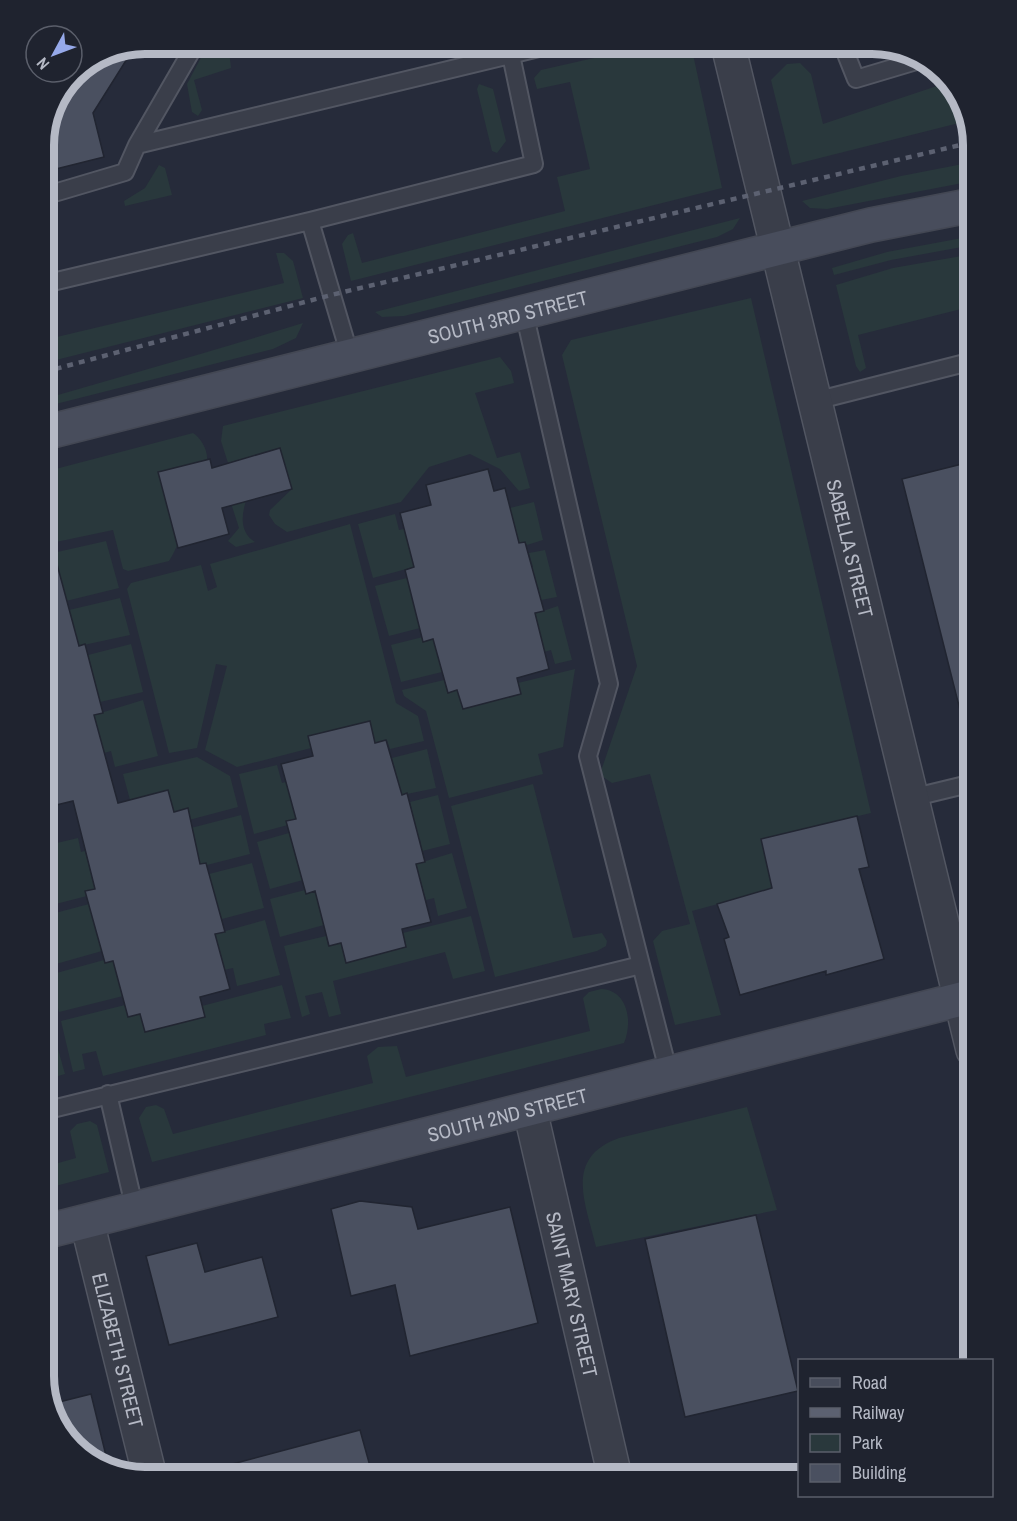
<svg xmlns="http://www.w3.org/2000/svg" width="1017" height="1521" font-family="'Archivo Narrow',sans-serif">
<style>
.green{fill:#29383c}
.building{fill:#4a5060;stroke:#212531;stroke-width:1.5}
.lines{fill:none;stroke-linecap:round;stroke-linejoin:round}
.lane-casing{stroke:#525662;stroke-width:20}
.street-casing{stroke:#525662;stroke-width:36}
.secondary-casing{stroke:#434753;stroke-width:36}
.lane{stroke:#3a3e4a;stroke-width:16}
.street{stroke:#3a3e4a;stroke-width:33}
.secondary{stroke:#484d5c;stroke-width:33}
.rail{stroke:#5c6171;stroke-width:4.5;stroke-dasharray:6 6;stroke-linecap:butt}
.labels{text-anchor:middle;dominant-baseline:central;stroke-width:6;stroke-linejoin:round;paint-order:stroke}
.street-label{font-size:20px;fill:#b5b9c5;stroke:#1f232f}
.rim{fill:none;stroke:#b5b9c5;stroke-width:8}
</style>
<rect width="100%" height="100%" fill="#262b3a"/>
<path class="green" d="M 691,45 L 722,188 L 351,281 L 342,244 L 348,235 L 353,233 L 362,263 L 565,211 L 557,177 L 590,169 L 570,82 L 537,89 L 534,78 L 541,70 L 647,46 Z
M 205,50 L 229,50 L 231,68 L 194,80 L 202,110 L 198,116 L 192,112 L 187,84 Z
M 800,63 L 811,74 L 823,124 L 949,82 L 960,95 L 967,121 L 792,165 L 771,80 L 787,64 Z
M 479,84 L 493,89 L 506,141 L 497,153 L 492,151 L 477,89 Z
M 973,162 L 973,181 L 827,209 L 810,208 L 802,201 L 901,176 Z
M 159,165 L 165,168 L 172,195 L 125,206 L 124,201 L 145,188 Z
M 740,218 L 733,229 L 717,237 L 404,316 L 382,317 L 375,312 Z
M 973,236 L 973,245 L 891,260 L 834,275 L 832,268 L 887,252 Z
M 276,253 L 284,253 L 293,261 L 303,298 L 44,363 L 44,340 L 284,283 Z
M 973,254 L 973,306 L 858,335 L 866,368 L 860,372 L 856,366 L 836,285 L 893,268 Z
M 751,298 L 871,813 L 761,839 L 773,889 L 692,911 L 721,1015 L 675,1025 L 653,941 L 662,931 L 690,924 L 650,774 L 612,783 L 603,777 L 601,771 L 637,666 L 562,355 L 571,340 Z
M 303,323 L 296,338 L 273,349 L 44,407 L 44,399 C 130,374 217,350 303,323 Z
M 500,357 L 511,371 L 514,383 L 475,393 L 497,458 L 520,452 L 530,488 L 519,491 L 500,469 L 470,454 L 429,467 L 401,502 L 287,532 L 275,524 L 269,515 L 270,510 L 292,489 L 279,448 L 228,463 L 221,441 L 223,426 Z
M 193,433 C 201,438 208,450 207,460 C 206,476 178,549 169,561 L 128,571 L 123,569 L 113,530 L 56,542 L 44,498 L 44,472 Z
M 238,497 L 240,503 L 246,501 C 241,516 240,533 255,542 L 236,547 L 228,541 L 239,528 L 230,500 Z
M 534,502 L 543,540 L 527,545 L 525,542 L 519,543 L 510,508 Z
M 395,514 L 399,530 L 404,529 L 414,567 L 373,578 L 358,524 Z
M 350,524 L 396,703 L 418,716 L 424,741 L 390,749 L 387,740 L 375,743 L 370,721 L 308,736 L 311,748 L 237,767 L 205,750 L 227,666 L 216,664 L 197,748 L 169,753 L 127,589 L 131,583 L 201,565 L 208,591 L 217,587 L 210,564 Z
M 106,541 L 119,588 L 66,601 L 44,573 L 44,555 Z
M 545,550 L 557,597 L 541,600 L 538,587 L 529,589 L 523,570 L 533,567 L 529,553 Z
M 407,578 L 420,628 L 389,636 L 375,586 Z
M 120,598 L 130,635 L 79,646 L 69,610 Z
M 558,606 L 572,660 L 555,664 L 551,650 L 544,652 L 534,614 Z
M 423,637 L 425,641 L 433,639 L 442,672 L 401,682 L 391,645 Z
M 131,644 L 143,692 L 100,702 L 97,689 L 88,691 L 82,672 L 92,669 L 88,655 Z
M 575,669 L 563,747 L 538,754 L 543,774 L 449,798 L 426,711 L 404,696 L 402,690 L 444,680 L 447,692 L 457,690 L 463,709 L 521,694 L 518,683 Z
M 143,700 L 158,756 L 115,767 L 111,751 L 104,753 L 94,715 Z
M 427,749 L 436,788 L 402,795 L 392,758 Z
M 197,757 L 230,776 L 238,807 L 189,820 L 186,809 L 174,812 L 168,791 L 130,800 L 123,774 Z
M 277,765 L 282,783 L 286,782 L 296,819 L 287,821 L 288,825 L 254,834 L 239,774 Z
M 533,784 L 573,938 L 602,933 L 607,941 L 606,946 L 597,951 L 495,977 L 451,806 Z
M 438,795 L 450,844 L 422,851 L 420,839 L 410,841 L 405,820 L 414,818 L 410,802 Z
M 241,815 L 250,854 L 207,865 L 206,863 L 200,864 L 191,828 Z
M 289,833 L 294,850 L 303,848 L 303,880 L 270,889 L 257,842 Z
M 78,838 L 81,852 L 85,851 L 95,889 L 86,891 L 87,896 L 44,907 L 44,846 Z
M 452,853 L 467,908 L 438,916 L 434,898 L 426,900 L 416,864 Z
M 252,863 L 264,908 L 222,919 L 218,908 L 204,890 L 213,888 L 209,874 Z
M 305,890 L 306,894 L 315,891 L 324,925 L 280,937 L 270,899 Z
M 89,904 L 93,919 L 102,917 L 102,951 L 49,966 L 44,947 L 44,916 Z
M 471,916 L 485,971 L 453,979 L 445,952 L 333,981 L 341,1014 L 329,1017 L 322,992 L 305,996 L 310,1014 L 302,1017 L 284,946 L 326,936 L 328,946 L 341,943 L 347,963 L 406,947 L 403,933 Z
M 265,920 L 280,975 L 237,986 L 233,968 L 224,970 L 215,934 Z
M 104,960 L 105,963 L 113,961 L 123,996 L 59,1012 L 49,975 Z
M 282,985 L 291,1018 L 264,1024 L 266,1035 L 103,1076 L 96,1051 L 82,1054 L 85,1069 L 73,1072 L 61,1021 L 125,1005 L 140,1014 L 145,1032 L 205,1017 L 202,1006 Z
M 44,989 L 55,1033 L 44,1036 Z
M 601,989 C 628,990 633,1022 624,1043 L 152,1162 L 139,1118 L 146,1107 L 156,1105 L 164,1109 L 173,1134 L 373,1083 L 367,1056 L 378,1047 L 397,1046 L 406,1077 L 590,1031 L 583,998 L 589,992 Z
M 56,1042 L 65,1074 L 44,1080 L 44,1045 Z
M 747,1107 L 777,1210 L 596,1247 C 586,1204 563,1158 619,1138 Z
M 90,1121 L 97,1125 L 109,1172 L 44,1189 L 44,1167 L 76,1158 L 70,1131 L 77,1124 Z"/>
<path class="building" d="M 106,51 L 132,51 L 93,113 L 104,157 L 44,172 L 44,139 L 73,73 Z
M 280,448 L 292,489 L 222,508 L 229,534 L 178,548 L 158,472 L 210,459 L 212,468 Z
M 974,461 L 974,717 L 962,718 L 902,479 Z
M 488,469 L 494,491 L 505,488 L 519,543 L 525,542 L 544,611 L 535,613 L 549,669 L 517,678 L 521,694 L 463,709 L 457,690 L 448,693 L 433,639 L 423,642 L 405,570 L 414,567 L 400,513 L 431,505 L 426,485 Z
M 54,553 L 79,646 L 85,644 L 103,713 L 94,715 L 118,803 L 168,790 L 174,812 L 188,808 L 200,864 L 206,863 L 225,932 L 215,934 L 230,989 L 200,997 L 205,1017 L 145,1032 L 140,1014 L 128,1017 L 113,961 L 105,963 L 93,920 L 85,891 L 95,889 L 73,801 L 44,808 L 44,554 Z
M 370,721 L 375,743 L 386,740 L 402,795 L 407,793 L 425,862 L 416,864 L 431,922 L 402,929 L 406,947 L 346,963 L 341,943 L 329,946 L 315,891 L 306,894 L 286,821 L 296,819 L 281,764 L 313,756 L 308,736 Z
M 857,816 L 869,867 L 859,869 L 884,959 L 826,975 L 826,971 L 740,995 L 724,939 L 729,937 L 717,904 L 772,888 L 761,839 Z
M 360,1201 L 412,1207 L 418,1229 L 510,1207 L 538,1323 L 410,1356 L 395,1285 L 351,1296 L 331,1209 Z
M 756,1215 L 798,1391 L 685,1417 L 645,1239 Z
M 197,1243 L 205,1272 L 262,1257 L 278,1317 L 169,1345 L 146,1256 Z
M 91,1394 L 109,1468 L 94,1464 L 57,1426 L 51,1404 Z
M 360,1430 L 373,1477 L 222,1477 L 221,1467 Z"/>
<g class="lines">
<defs>
<path id="lane" d="M 842,44 L 856,79 L 923,59
M 137,145 L 192,50
M 44,196 L 125,172 L 137,145 L 543,47
M 310,221 L 350,356
M 44,284 L 310,221 L 534,164 L 511,55
M 815,401 L 973,361
M 911,798 L 973,783
M 641,965 L 669,1074
M 108,1094 L 135,1210
M 44,1111 L 641,965 L 588,756 L 609,684 L 524,312"/>
<g id="street">
<path id="s1" d="M 728,45 L 973,1050"/>
<path id="s2" d="M 530,1110 L 615,1477"/>
<path id="s3" d="M 87,1222 L 150,1477"/>
</g>
<g id="secondary">
<path id="s4" d="M 44,433 L 871,225 L 973,205"/>
<path id="s5" d="M 44,1232 L 973,996"/>
</g>
</defs>
<use href="#lane" class="lane-casing"/>
<use href="#street" class="street-casing"/>
<use href="#secondary" class="secondary-casing"/>
<use href="#lane" class="lane"/>
<use href="#street" class="street"/>
<use href="#secondary" class="secondary"/>
<path class="rail" d="M 44,372 L 331,295 L 973,142"/>
</g>
<g class="labels">
<g class="street-label">
<text stroke="none"><textPath href="#s4" startOffset="478">SOUTH 3RD STREET</textPath></text>
<text stroke="none"><textPath href="#s1" startOffset="518">SABELLA STREET</textPath></text>
<text stroke="none"><textPath href="#s5" startOffset="478">SOUTH 2ND STREET</textPath></text>
<text stroke="none"><textPath href="#s2" startOffset="189">SAINT MARY STREET</textPath></text>
<text stroke="none"><textPath href="#s3" startOffset="132">ELIZABETH STREET</textPath></text>
</g>
</g>
<path d="M0 0H1017V1521H0ZM145 54H872A91 91 0 0 1 963 145V1376A91 91 0 0 1 872 1467H145A91 91 0 0 1 54 1376V145A91 91 0 0 1 145 54Z" fill="#1f232f" fill-rule="evenodd"/>
<path class="rim" d="M145 54H872A91 91 0 0 1 963 145V1376A91 91 0 0 1 872 1467H145A91 91 0 0 1 54 1376V145A91 91 0 0 1 145 54Z"/>
<rect x="798" y="1359" width="195" height="138" fill="#1f232f" stroke="#5b5f6b" stroke-width="1.5"/>
<rect x="810" y="1378" width="30" height="9" fill="#484d5c" stroke="#5b5f6b" stroke-width="1.5"/>
<text x="852" y="1389" font-size="18" fill="#b5b9c5">Road</text>
<rect x="810" y="1408" width="30" height="9" fill="#5c6171" stroke="#5b5f6b" stroke-width="1.5"/>
<text x="852" y="1419" font-size="18" fill="#b5b9c5">Railway</text>
<rect x="810" y="1434" width="30" height="18" fill="#29383c" stroke="#5b5f6b" stroke-width="1.5"/>
<text x="852" y="1449" font-size="18" fill="#b5b9c5">Park</text>
<rect x="810" y="1464" width="30" height="18" fill="#4a5060" stroke="#5b5f6b" stroke-width="1.5"/>
<text x="852" y="1479" font-size="18" fill="#b5b9c5">Building</text>
<g transform="translate(54 54) rotate(229)"><circle r="28" fill="#1f232f" stroke="#5b5f6b" stroke-width="1.5"/>
<path d="M0-4.5L10 22L0 15L-10 22Z" fill="#96a9ea"/>
<text y="-9" font-size="16" font-weight="bold" text-anchor="middle" fill="#b5b9c5">N</text>
</g>
</svg>
